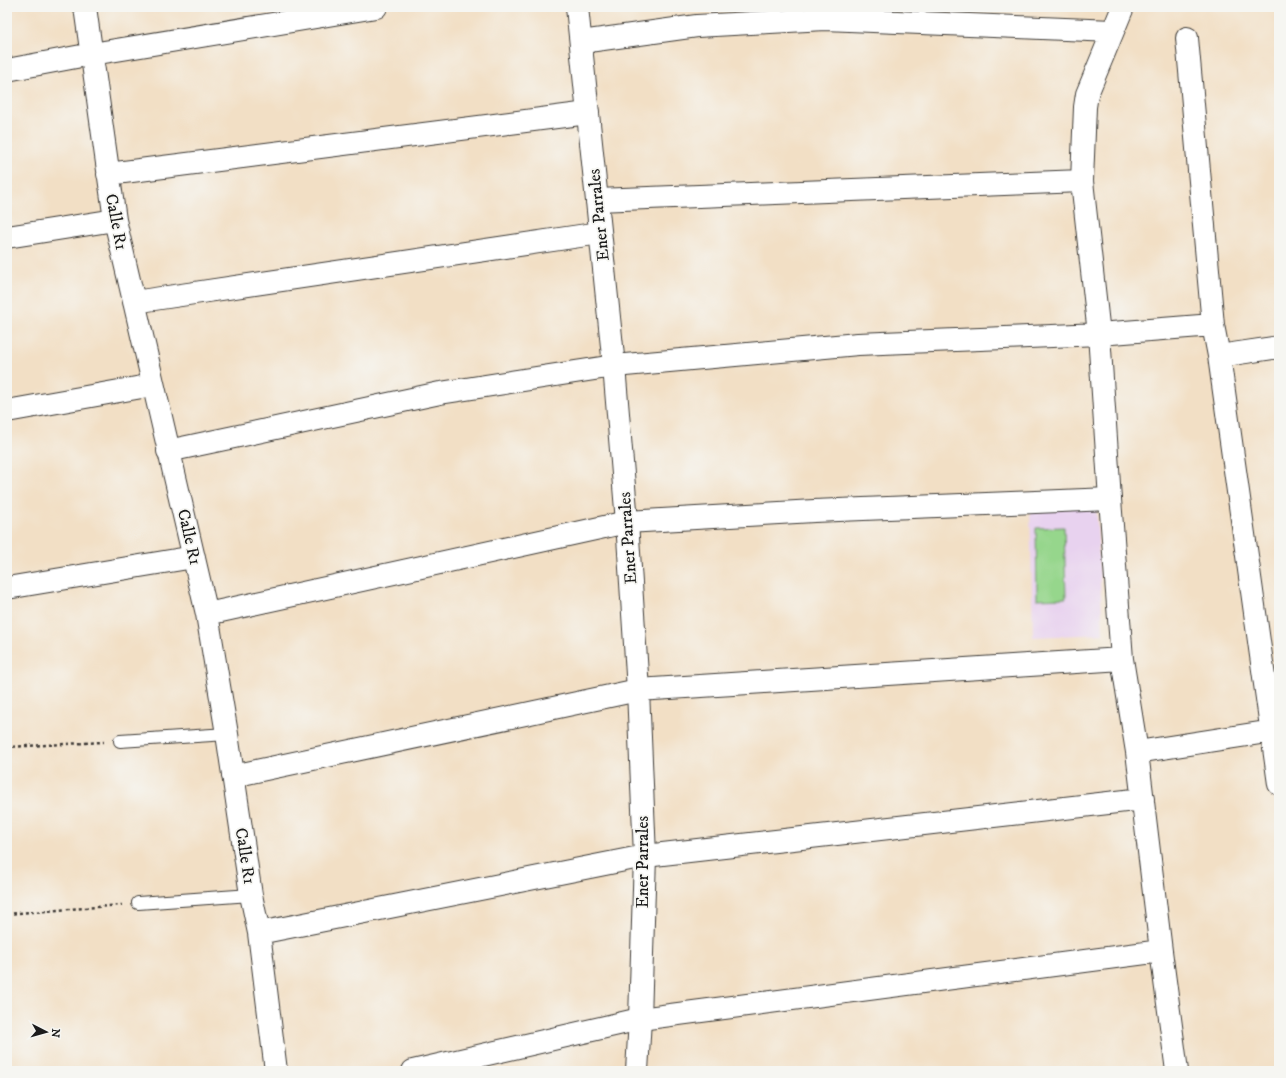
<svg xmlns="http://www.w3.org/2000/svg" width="1286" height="1078" font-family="'IM FELL DW Pica',serif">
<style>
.built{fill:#e8d2ef}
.green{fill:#96d68c;stroke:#597954}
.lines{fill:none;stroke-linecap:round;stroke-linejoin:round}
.lane-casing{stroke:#3c3935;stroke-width:14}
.street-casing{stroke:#3c3935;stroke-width:24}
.secondary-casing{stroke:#3c3935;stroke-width:24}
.path{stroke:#3c3935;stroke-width:2.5;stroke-dasharray:3 3;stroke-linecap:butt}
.lane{stroke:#fff;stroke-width:12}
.street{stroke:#fff;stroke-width:22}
.secondary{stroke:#fff;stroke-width:22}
.labels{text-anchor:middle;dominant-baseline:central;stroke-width:3.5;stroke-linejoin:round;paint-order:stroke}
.street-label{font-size:17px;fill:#1c1c1c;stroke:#f6f6f2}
</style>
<rect width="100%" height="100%" fill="#f6f6f2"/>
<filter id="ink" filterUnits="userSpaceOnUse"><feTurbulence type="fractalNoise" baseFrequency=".025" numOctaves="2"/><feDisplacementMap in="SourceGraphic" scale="8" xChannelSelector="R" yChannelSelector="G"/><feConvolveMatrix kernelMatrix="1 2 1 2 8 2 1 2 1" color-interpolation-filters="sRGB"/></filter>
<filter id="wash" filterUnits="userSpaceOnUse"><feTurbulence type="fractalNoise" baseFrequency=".012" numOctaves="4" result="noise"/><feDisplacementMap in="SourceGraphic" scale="16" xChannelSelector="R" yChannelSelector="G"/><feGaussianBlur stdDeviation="0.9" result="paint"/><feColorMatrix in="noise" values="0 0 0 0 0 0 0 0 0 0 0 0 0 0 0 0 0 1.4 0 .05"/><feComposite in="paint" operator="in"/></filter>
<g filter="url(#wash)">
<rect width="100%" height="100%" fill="#f2dfc5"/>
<path class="built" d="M 1096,502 L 1103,634 L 1033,637 L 1030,507 Z"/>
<path class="green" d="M 1064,527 L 1066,598 L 1037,599 L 1036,528 Z"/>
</g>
<g filter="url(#ink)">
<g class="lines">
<defs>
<path id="lane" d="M 120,741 L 227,734
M 138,903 L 251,895"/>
<path id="street" d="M 85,7 L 115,220 L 207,614 L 227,734 L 251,895 L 259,933 L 276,1071
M 1123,7 L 1087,94 L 1085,107 L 1082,181 L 1099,334 L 1110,499 L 1122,659 L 1137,752 L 1161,951 L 1177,1071
M 1187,38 L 1213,325 L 1219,356 L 1279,784
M 581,42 L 697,26 L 825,19 L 1113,31
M 7,70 L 92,54 L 376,7
M 108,174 L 588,113
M 597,200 L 1082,181
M 7,237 L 115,220
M 134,302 L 600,233
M 1219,356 L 1279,347
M 7,411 L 153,385
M 168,451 L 440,393 L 614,366 L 858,344 L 1099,334 L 1213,325
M 7,588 L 194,557
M 207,614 L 627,522 L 814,511 L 1110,499
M 1137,752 L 1279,730
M 233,776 L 638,690 L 1122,659
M 259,933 L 645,856 L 1143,799
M 413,1071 L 640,1019 L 1161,951"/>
<path id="secondary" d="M 577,7 L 614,366 L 627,522 L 638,690 L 645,856 L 640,1019 L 637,1071"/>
</defs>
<use href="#lane" class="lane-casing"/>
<use href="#street" class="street-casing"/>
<use href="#secondary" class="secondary-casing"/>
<path class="path" d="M 7,747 L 104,742
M 7,914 L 122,905"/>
<use href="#lane" class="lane"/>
<use href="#street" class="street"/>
<use href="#secondary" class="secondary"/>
</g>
</g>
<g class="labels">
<g class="street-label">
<text transform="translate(599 215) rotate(-96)">Ener Parrales</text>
<text transform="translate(116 222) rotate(79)">Calle R1</text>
<text transform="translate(189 537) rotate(77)">Calle R1</text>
<text transform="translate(628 538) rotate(-94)">Ener Parrales</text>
<text transform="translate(245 856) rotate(81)">Calle R1</text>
<text transform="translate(643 862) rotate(-90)">Ener Parrales</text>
</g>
</g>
<rect width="1286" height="1078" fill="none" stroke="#f6f6f2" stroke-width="24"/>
<g transform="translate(46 1032) rotate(96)" stroke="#f6f6f2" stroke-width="3" paint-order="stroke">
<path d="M0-3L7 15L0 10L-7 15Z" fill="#1c1c1c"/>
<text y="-6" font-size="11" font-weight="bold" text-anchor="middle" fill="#1c1c1c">N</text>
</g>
</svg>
